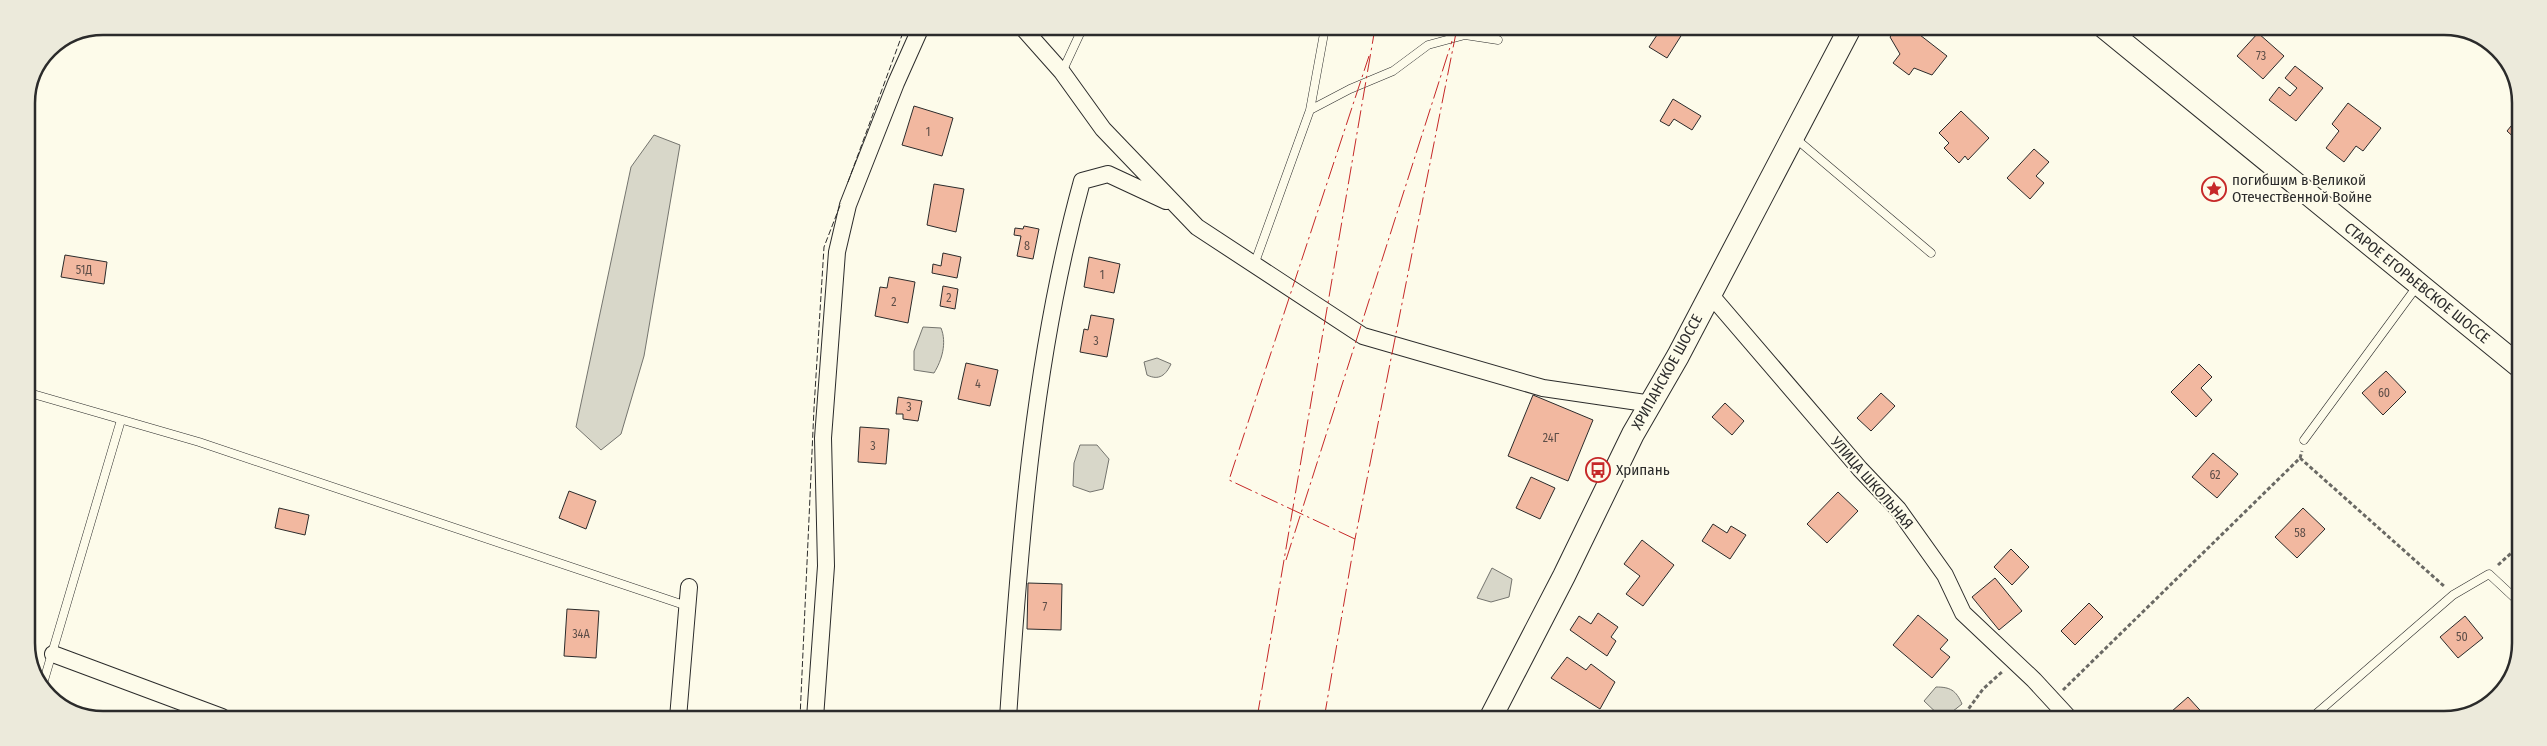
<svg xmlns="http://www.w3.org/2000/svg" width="2547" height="746" font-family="'Fira Sans Condensed',sans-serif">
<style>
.water{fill:#d8d7c9;stroke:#74746e}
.building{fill:#f2b8a0;stroke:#2b2b2b}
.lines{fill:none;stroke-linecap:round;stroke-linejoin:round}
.lane-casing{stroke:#2b2b2b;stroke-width:9}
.street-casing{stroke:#2b2b2b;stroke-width:18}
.secondary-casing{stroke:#2b2b2b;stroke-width:24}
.path{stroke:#6a6964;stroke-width:3;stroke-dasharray:4 2.5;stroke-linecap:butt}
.lane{stroke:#fdfbea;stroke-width:8}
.street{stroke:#fdfbea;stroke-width:16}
.secondary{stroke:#fdfbea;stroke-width:22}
.fence{stroke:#2b2b2b;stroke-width:1;stroke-dasharray:6 2.5;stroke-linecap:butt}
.power{stroke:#c62828;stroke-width:1;stroke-dasharray:18 4 2.5 4;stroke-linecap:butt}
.labels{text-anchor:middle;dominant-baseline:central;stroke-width:4;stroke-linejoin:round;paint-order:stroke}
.number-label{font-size:12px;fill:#5d4e48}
.poi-label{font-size:15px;fill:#2b2b2b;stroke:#fdfbea;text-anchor:start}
.street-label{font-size:15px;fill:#2b2b2b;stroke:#fdfbea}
.rim{fill:none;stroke:#2b2b2b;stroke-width:2.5}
</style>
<rect width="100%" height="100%" fill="#fdfbea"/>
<path class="water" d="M 654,135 L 680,145 L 644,356 L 621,434 L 601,450 L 576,427 L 631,167 Z
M 923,327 L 941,328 C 947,343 942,360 934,373 L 914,370 L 914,351 Z
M 1157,358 L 1171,364 C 1166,375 1159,381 1147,375 L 1144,362 Z
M 1080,445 L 1097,445 L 1109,459 L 1103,489 L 1090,492 L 1073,486 L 1074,463 Z
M 1492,568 L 1512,579 L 1509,597 L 1491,602 L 1477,598 Z
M 1936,687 C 1950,687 1956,690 1962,704 L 1943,719 L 1924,701 Z"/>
<path class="building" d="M 1653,28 L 1686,28 L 1667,58 L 1649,47 L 1659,32 Z
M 1897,28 L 1911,28 L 1947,56 L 1932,75 L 1914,68 L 1909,75 L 1893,63 L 1900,54 L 1890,37 Z
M 2258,33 L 2284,56 L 2263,79 L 2237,56 Z
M 2295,66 L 2323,88 L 2296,121 L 2269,100 L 2279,87 L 2290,96 L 2297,88 L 2285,78 Z
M 1673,99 L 1701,116 L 1692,130 L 1674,119 L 1669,126 L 1660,121 Z
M 2348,103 L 2381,128 L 2363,151 L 2356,146 L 2344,162 L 2326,148 L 2339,131 L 2332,124 Z
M 914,106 L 953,118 L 942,156 L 902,145 Z
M 1961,111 L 1989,138 L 1968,160 L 1965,156 L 1959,163 L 1944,148 L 1949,143 L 1939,133 Z
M 2520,115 L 2520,143 L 2507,131 Z
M 2034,149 L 2049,162 L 2036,176 L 2044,183 L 2030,199 L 2007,178 Z
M 934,184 L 964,189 L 956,232 L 927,225 Z
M 1024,226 L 1039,229 L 1033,259 L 1017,256 L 1021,236 L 1014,235 L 1015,228 L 1023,229 Z
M 943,253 L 961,257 L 957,278 L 932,273 L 933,264 L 941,266 Z
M 65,255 L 107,262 L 104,284 L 61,277 Z
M 1089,257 L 1120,264 L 1114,293 L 1084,287 Z
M 889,277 L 915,282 L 908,323 L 875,316 L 880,287 L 887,288 Z
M 943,286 L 958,289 L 955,309 L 940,306 Z
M 1091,315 L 1114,319 L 1107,357 L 1080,352 L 1084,329 L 1088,330 Z
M 966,363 L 998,370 L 990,406 L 958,399 Z
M 2199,364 L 2212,377 L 2201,388 L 2212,400 L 2196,417 L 2171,392 Z
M 2386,371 L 2406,392 L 2383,415 L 2362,393 Z
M 1881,393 L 1895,406 L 1871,431 L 1857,418 Z
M 1533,395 L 1593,420 L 1568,481 L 1508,456 Z
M 898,397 L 922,401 L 918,421 L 903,419 L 903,414 L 896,414 Z
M 1725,403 L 1744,421 L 1732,435 L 1712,417 Z
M 860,427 L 889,429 L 886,464 L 858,462 Z
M 2213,453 L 2238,474 L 2217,498 L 2192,477 Z
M 1531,477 L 1555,488 L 1540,519 L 1516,508 Z
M 569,491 L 596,501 L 586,529 L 559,518 Z
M 1838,492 L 1858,511 L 1827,543 L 1807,524 Z
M 279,508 L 309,515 L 305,535 L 275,528 Z
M 2303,508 L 2325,529 L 2297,558 L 2275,537 Z
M 1713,524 L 1727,533 L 1731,526 L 1746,535 L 1730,559 L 1702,541 Z
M 1642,540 L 1674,565 L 1643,606 L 1626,594 L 1640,576 L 1624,564 Z
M 2011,549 L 2029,567 L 2012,585 L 1994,567 Z
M 1995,578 L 2022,611 L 1999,630 L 1972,597 Z
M 1028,583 L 1062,584 L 1061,630 L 1027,629 Z
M 2089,603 L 2103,617 L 2075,645 L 2061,631 Z
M 567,609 L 599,611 L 596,658 L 564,656 Z
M 1598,613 L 1618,627 L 1611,637 L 1616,641 L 1607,656 L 1570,630 L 1579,616 L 1591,624 Z
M 1918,615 L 1948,640 L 1940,649 L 1950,657 L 1932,678 L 1893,645 Z
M 2465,616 L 2483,638 L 2458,658 L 2440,637 Z
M 1567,657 L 1586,670 L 1591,664 L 1615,682 L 1600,709 L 1551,678 Z
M 2188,697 L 2208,719 L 2163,719 Z"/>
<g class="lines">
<defs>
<path id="lane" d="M 1062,72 L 1083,27
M 1310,110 L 1350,89 L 1393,71 L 1428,45 L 1465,35 L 1498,40
M 1795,138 L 1931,253
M 1254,265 L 1310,110 L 1325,28
M 26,392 L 199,442 L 687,606
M 2304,440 L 2418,285
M 42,687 L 121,420
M 2309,720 L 2453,595 L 2489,574 L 2518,601"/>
<path id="street" d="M 1022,27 L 1062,72 L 1103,129 L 1197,227 L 1363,336 L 1543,388 L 1652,404
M 1709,293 L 1860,469 L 1898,509 L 1945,575 L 1963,613 L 2034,680 L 2070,719
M 53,654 L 222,717
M 678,718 L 689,587
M 815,718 L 826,566 L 823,438 L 837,252 L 848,205 L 896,83 L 921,27
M 1008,718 C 1020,538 1034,355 1082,181 L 1108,174 L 1166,201"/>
<path id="secondary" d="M 2105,28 L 2519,366
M 1490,719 L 1564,576 L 1633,434 L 1678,356 L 1850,28"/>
</defs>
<use href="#lane" class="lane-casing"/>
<use href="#street" class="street-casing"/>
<use href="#secondary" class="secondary-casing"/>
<path class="path" d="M 2300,458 L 2445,587
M 2498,565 L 2519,546
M 2063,690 L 2300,458 L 2302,451
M 1961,719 L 1983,689 L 2003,671"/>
<use href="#lane" class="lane"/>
<use href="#street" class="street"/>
<use href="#secondary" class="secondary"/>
<path class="fence" d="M 848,182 L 905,27
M 800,718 L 814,408 L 824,247 L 841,203"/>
<path class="power" d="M 1355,539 L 1229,480 L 1369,56
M 1286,560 L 1452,41
M 1257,718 L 1375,28
M 1324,719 L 1355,539 L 1457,28"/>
</g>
<defs>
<symbol id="sight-ring" viewBox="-11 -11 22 22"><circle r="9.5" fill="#fdfbea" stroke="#c62828" stroke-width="1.5"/><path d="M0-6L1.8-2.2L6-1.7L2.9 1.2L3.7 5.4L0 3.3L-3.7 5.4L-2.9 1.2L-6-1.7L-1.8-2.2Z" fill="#c62828"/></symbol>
<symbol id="bus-ring" viewBox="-11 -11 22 22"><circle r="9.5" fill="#fdfbea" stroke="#c62828" stroke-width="1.5"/><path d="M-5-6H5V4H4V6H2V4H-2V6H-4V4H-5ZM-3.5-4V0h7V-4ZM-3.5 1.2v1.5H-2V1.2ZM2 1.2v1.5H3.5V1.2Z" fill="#c62828"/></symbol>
</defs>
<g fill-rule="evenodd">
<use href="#sight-ring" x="2200" y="175" width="28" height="28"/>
<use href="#bus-ring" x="1584" y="456" width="28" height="28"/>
</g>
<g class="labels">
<g class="number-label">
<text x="2261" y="56">73</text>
<text x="928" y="132">1</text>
<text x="1027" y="246">8</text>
<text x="84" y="270">51Д</text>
<text x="1102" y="275">1</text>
<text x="949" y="298">2</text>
<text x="894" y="302">2</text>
<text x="1096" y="341">3</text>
<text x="978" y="384">4</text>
<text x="2384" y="393">60</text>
<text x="909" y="407">3</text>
<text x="1551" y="438">24Г</text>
<text x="873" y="446">3</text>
<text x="2215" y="475">62</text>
<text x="2300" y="533">58</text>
<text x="1045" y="607">7</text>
<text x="581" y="634">34А</text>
<text x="2462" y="637">50</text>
</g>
<g class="poi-label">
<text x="2232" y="180">погибшим в Великой<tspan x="2232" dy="17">Отечественной Войне</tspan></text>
<text x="1616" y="470">Хрипань</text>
</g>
<g class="street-label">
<text transform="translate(2417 283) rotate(39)">СТАРОЕ ЕГОРЬЕВСКОЕ ШОССЕ</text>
<text transform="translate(1667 372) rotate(-61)">ХРИПАНСКОЕ ШОССЕ</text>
<text transform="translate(1872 483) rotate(49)">УЛИЦА ШКОЛЬНАЯ</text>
</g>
</g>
<path d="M0 0H2547V746H0ZM103 35H2444A68 68 0 0 1 2512 103V643A68 68 0 0 1 2444 711H103A68 68 0 0 1 35 643V103A68 68 0 0 1 103 35Z" fill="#eceadb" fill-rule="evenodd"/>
<path class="rim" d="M103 35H2444A68 68 0 0 1 2512 103V643A68 68 0 0 1 2444 711H103A68 68 0 0 1 35 643V103A68 68 0 0 1 103 35Z"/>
</svg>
